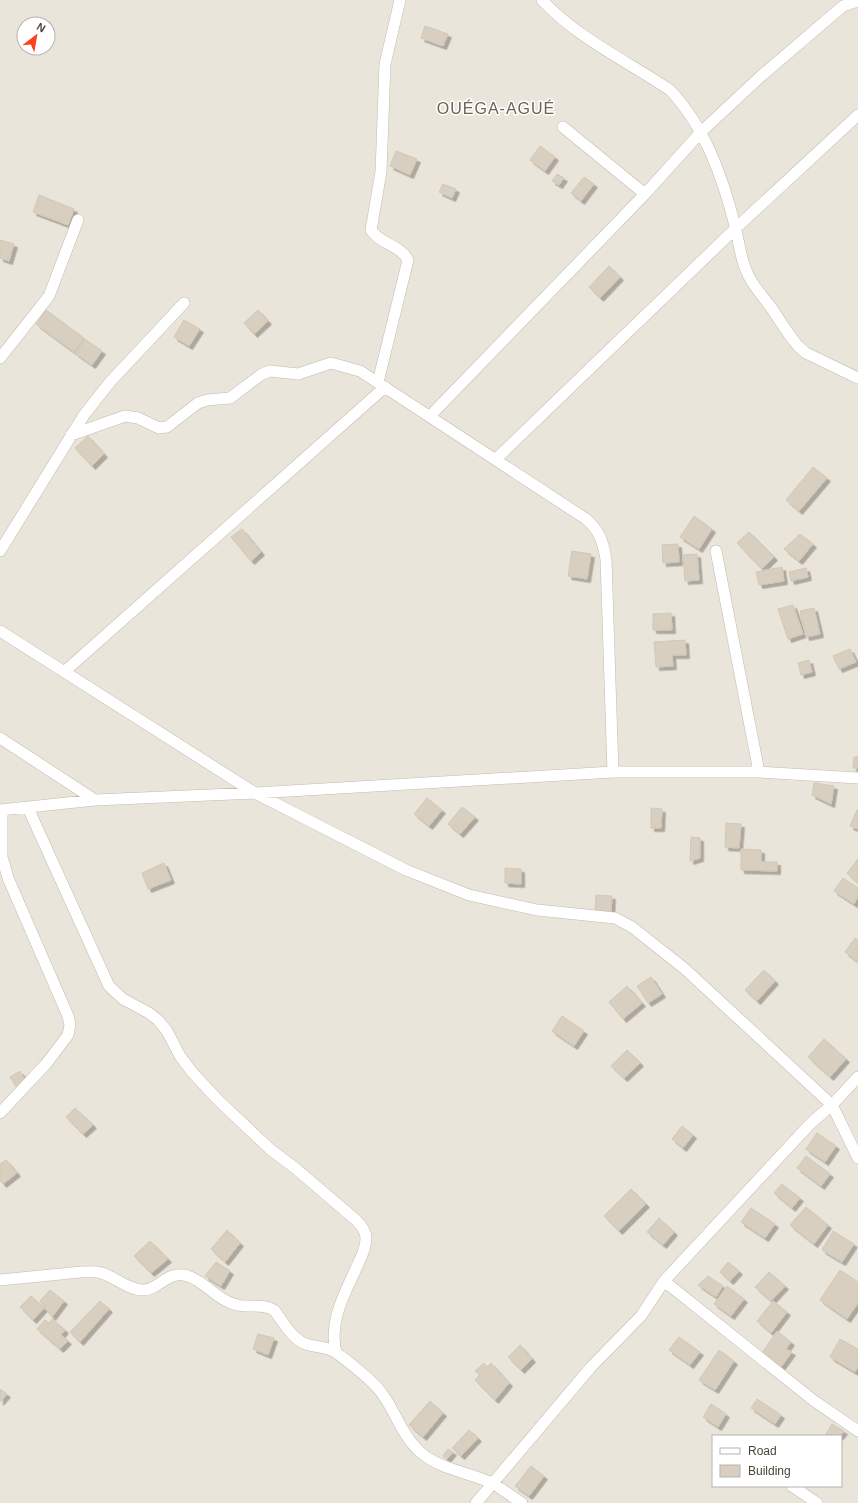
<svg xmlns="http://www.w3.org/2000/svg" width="858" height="1503" font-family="Helvetica,sans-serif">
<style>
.residential{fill:#eae5da;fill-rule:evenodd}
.building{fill:#d8cfc1;stroke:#d3c7b4;filter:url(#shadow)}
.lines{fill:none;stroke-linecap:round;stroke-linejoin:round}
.minor-casing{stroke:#c2bbae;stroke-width:12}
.minor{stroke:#fff;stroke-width:11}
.labels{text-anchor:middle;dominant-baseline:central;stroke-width:3;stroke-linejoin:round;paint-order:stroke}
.quarter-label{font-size:16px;letter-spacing:1px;fill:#6e6250;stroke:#fff}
</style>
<defs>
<filter id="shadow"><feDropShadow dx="3.5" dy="3.5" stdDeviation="0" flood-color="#0004"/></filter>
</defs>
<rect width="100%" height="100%" fill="#f6f3ec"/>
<path class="residential" d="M 0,0 L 858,0 L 858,1503 L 0,1503 ZM 24,24 L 48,24 L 48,48 L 24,48 ZM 713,1436 L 841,1436 L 841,1486 L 713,1486 Z"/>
<path class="building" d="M 425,26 L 448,34 L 443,46 L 421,38 Z
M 540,146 L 555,157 L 545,171 L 530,160 Z
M 396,151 L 417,159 L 410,175 L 390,166 Z
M 557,174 L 564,178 L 559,185 L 552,181 Z
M 584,177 L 594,184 L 581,201 L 571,193 Z
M 443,184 L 456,189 L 452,198 L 439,192 Z
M 39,195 L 74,209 L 68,225 L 33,212 Z
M 0,240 L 14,244 L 9,261 L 0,258 Z
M 609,266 L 620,277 L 600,298 L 589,287 Z
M 46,310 L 84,338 L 74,352 L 36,324 Z
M 258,310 L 268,321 L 254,334 L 244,323 Z
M 184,320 L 200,329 L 189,346 L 174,337 Z
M 85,339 L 102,351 L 92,365 L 75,353 Z
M 88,436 L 104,454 L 92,466 L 75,448 Z
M 813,467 L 827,478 L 799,511 L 786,500 Z
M 694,516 L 712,529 L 699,549 L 680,537 Z
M 242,529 L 261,552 L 251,561 L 231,537 Z
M 749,532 L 774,557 L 762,569 L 737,543 Z
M 800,534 L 813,544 L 799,561 L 784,549 Z
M 678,544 L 679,562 L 663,563 L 662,545 Z
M 572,551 L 591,554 L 587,579 L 568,576 Z
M 697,554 L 699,580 L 685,581 L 683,555 Z
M 782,567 L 784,581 L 759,585 L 756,572 Z
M 806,568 L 808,577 L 791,581 L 789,572 Z
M 793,605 L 803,634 L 788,639 L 778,609 Z
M 814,608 L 820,634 L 806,637 L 800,611 Z
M 671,613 L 672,630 L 653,630 L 653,614 Z
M 685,640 L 686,655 L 672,655 L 673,666 L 656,667 L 654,642 Z
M 850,649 L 856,662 L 839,669 L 833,656 Z
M 809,660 L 812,672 L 801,675 L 798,663 Z
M 854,757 L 858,757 L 858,768 L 853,768 Z
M 814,783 L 834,786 L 831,804 L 812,795 Z
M 427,798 L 442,810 L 429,826 L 414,814 Z
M 462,807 L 475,817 L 460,834 L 448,824 Z
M 651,808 L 662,809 L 661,828 L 651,828 Z
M 857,810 L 858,811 L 858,829 L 850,826 Z
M 726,823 L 741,824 L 739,848 L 725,847 Z
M 691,837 L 700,838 L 700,858 L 690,861 Z
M 741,849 L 761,850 L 761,862 L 777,862 L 777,871 L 741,870 Z
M 858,859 L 858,883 L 847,873 Z
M 164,863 L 171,880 L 148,889 L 142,873 Z
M 505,868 L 521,869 L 521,884 L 505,883 Z
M 843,878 L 858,888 L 858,897 L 854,904 L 834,891 Z
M 596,895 L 612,896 L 611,913 L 595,913 Z
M 855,938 L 858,940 L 858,962 L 845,952 Z
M 764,970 L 775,981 L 757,1001 L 745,990 Z
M 651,977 L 662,994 L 648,1003 L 637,986 Z
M 627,986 L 642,1003 L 623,1019 L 609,1002 Z
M 562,1016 L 584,1031 L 574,1046 L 552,1031 Z
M 824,1039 L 846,1059 L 830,1077 L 808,1057 Z
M 627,1050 L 640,1063 L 624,1078 L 611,1066 Z
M 20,1071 L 26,1083 L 17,1088 L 10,1077 Z
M 75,1108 L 93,1125 L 83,1134 L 66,1117 Z
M 682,1126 L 693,1135 L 683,1148 L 672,1139 Z
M 817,1133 L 836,1146 L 825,1162 L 806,1149 Z
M 806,1156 L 830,1174 L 821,1186 L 797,1168 Z
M 6,1160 L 17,1173 L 3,1184 L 0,1180 L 0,1164 Z
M 782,1184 L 800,1198 L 792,1208 L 774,1193 Z
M 631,1189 L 646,1204 L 619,1231 L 604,1216 Z
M 806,1207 L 828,1225 L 814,1244 L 790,1225 Z
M 751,1208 L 775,1224 L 765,1238 L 741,1222 Z
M 659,1218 L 674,1232 L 663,1245 L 647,1232 Z
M 227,1230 L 240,1243 L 225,1262 L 211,1249 Z
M 833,1231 L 854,1244 L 842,1262 L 822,1250 Z
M 150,1241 L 168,1259 L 151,1273 L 134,1256 Z
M 216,1262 L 230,1271 L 221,1286 L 205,1276 Z
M 728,1262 L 739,1271 L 730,1281 L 720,1272 Z
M 840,1270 L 858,1282 L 858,1303 L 847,1319 L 820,1300 Z
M 769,1272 L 785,1286 L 771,1301 L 755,1287 Z
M 708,1276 L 723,1286 L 716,1297 L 698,1285 Z
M 727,1286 L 744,1299 L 731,1316 L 714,1304 Z
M 50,1290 L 64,1301 L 52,1317 L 40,1301 Z
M 31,1296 L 44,1308 L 33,1320 L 20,1307 Z
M 100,1301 L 109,1309 L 80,1342 L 70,1332 Z
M 773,1301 L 787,1312 L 771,1333 L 757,1321 Z
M 52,1319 L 65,1330 L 61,1335 L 68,1341 L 60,1349 L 37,1329 L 45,1320 L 49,1323 Z
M 777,1331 L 791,1342 L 786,1349 L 792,1352 L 781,1367 L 762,1353 Z
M 258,1334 L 274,1338 L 268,1355 L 253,1349 Z
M 679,1337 L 700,1352 L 690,1365 L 669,1350 Z
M 840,1339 L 858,1349 L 858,1366 L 855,1372 L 830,1357 Z
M 520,1345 L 532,1359 L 521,1370 L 508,1357 Z
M 719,1350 L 734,1361 L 715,1390 L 699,1380 Z
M 484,1363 L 487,1367 L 491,1363 L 509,1383 L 495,1400 L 475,1380 L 480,1375 L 475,1371 Z
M 0,1389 L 7,1394 L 0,1402 Z
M 757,1399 L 781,1415 L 775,1424 L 751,1408 Z
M 430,1401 L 443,1413 L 423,1437 L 409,1425 Z
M 711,1404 L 726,1414 L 718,1427 L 703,1417 Z
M 832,1424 L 844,1431 L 840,1436 L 825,1436 Z
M 469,1430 L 478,1438 L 461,1456 L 452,1448 Z
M 448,1449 L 453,1452 L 447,1459 L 443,1456 Z
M 531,1466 L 544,1476 L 529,1496 L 515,1486 Z"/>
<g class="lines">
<defs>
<path id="minor" d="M 542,0 C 577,38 627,61 670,90 C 705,127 723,178 735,226 C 739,241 740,256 746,270 C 751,284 761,294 770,306 C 779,319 787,333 798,346 L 806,353 L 858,378
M 563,127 L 645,194
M 0,358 L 49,296 L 78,220
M 378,382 L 408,260 C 400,245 380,244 371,230 L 381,172 L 385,64 L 400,0
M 430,416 L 645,194 L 701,132 L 761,76 L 843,6 L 858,1
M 71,435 L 125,416 L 138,418 L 159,428 L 167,427 L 198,403 L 207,400 L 230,398 L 262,374 L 270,371 L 298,374 L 331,363 L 360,371 L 586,519 C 600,531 603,542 606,559 L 613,772
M 496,459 L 736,228 L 858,115
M 0,551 L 84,415 L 110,382 L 184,303
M 716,551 L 759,772
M 0,631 L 255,793 L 406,870 L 469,895 L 537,910 L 615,918 L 632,927 L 685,969 L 832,1105 L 858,1158
M 64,672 L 385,387
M 0,738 L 95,800
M 28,808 L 109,986 L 123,999 L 149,1013 L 158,1020 L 167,1031 L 180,1056 L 192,1072 L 218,1100 L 271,1150 L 295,1168 L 356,1220 C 361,1225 366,1231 366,1238 C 366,1247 362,1256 358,1264 C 346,1292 328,1320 336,1352
M 0,810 L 95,800 L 255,793 L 613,772 L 759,772 L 858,778
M 0,1113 L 46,1064 L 68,1035 L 70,1025 L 68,1016 L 8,878 L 2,857 L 2,810
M 0,1280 C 20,1278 41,1276 61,1274 C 73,1273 85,1271 97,1272 C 113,1274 126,1290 143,1290 C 158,1290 167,1272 184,1275 C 204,1279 217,1301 237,1305 C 250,1308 264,1303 275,1311 C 283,1322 293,1340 306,1344 C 317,1348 329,1346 338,1354 C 351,1364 374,1381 383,1395 C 396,1413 402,1435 419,1451 C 440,1470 469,1472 494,1484 C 503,1490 513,1497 522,1503
M 664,1281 L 813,1400 L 858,1431
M 792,1486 L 817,1503
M 476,1503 L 591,1367 L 641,1316 L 664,1281 L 811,1123 L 832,1105 L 858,1077"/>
</defs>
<use href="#minor" class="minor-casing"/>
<use href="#minor" class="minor"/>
</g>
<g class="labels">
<g class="quarter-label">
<text x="496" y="108">OUÉGA-AGUÉ</text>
</g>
</g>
<rect x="712" y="1435" width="130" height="52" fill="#ffffff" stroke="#b7b4b0"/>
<rect x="720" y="1448" width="20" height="6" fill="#ffffff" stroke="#b7b4b0"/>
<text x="748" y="1455" font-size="12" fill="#4b4439">Road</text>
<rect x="720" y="1465" width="20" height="12" fill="#d8cfc1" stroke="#b7b4b0"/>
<text x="748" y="1475" font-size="12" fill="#4b4439">Building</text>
<g transform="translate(36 36) rotate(31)"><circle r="19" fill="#ffffff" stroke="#b7b4b0"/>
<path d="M0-3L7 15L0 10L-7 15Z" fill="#fc3f1d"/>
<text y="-6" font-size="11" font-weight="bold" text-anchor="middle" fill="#4b4439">N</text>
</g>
</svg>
